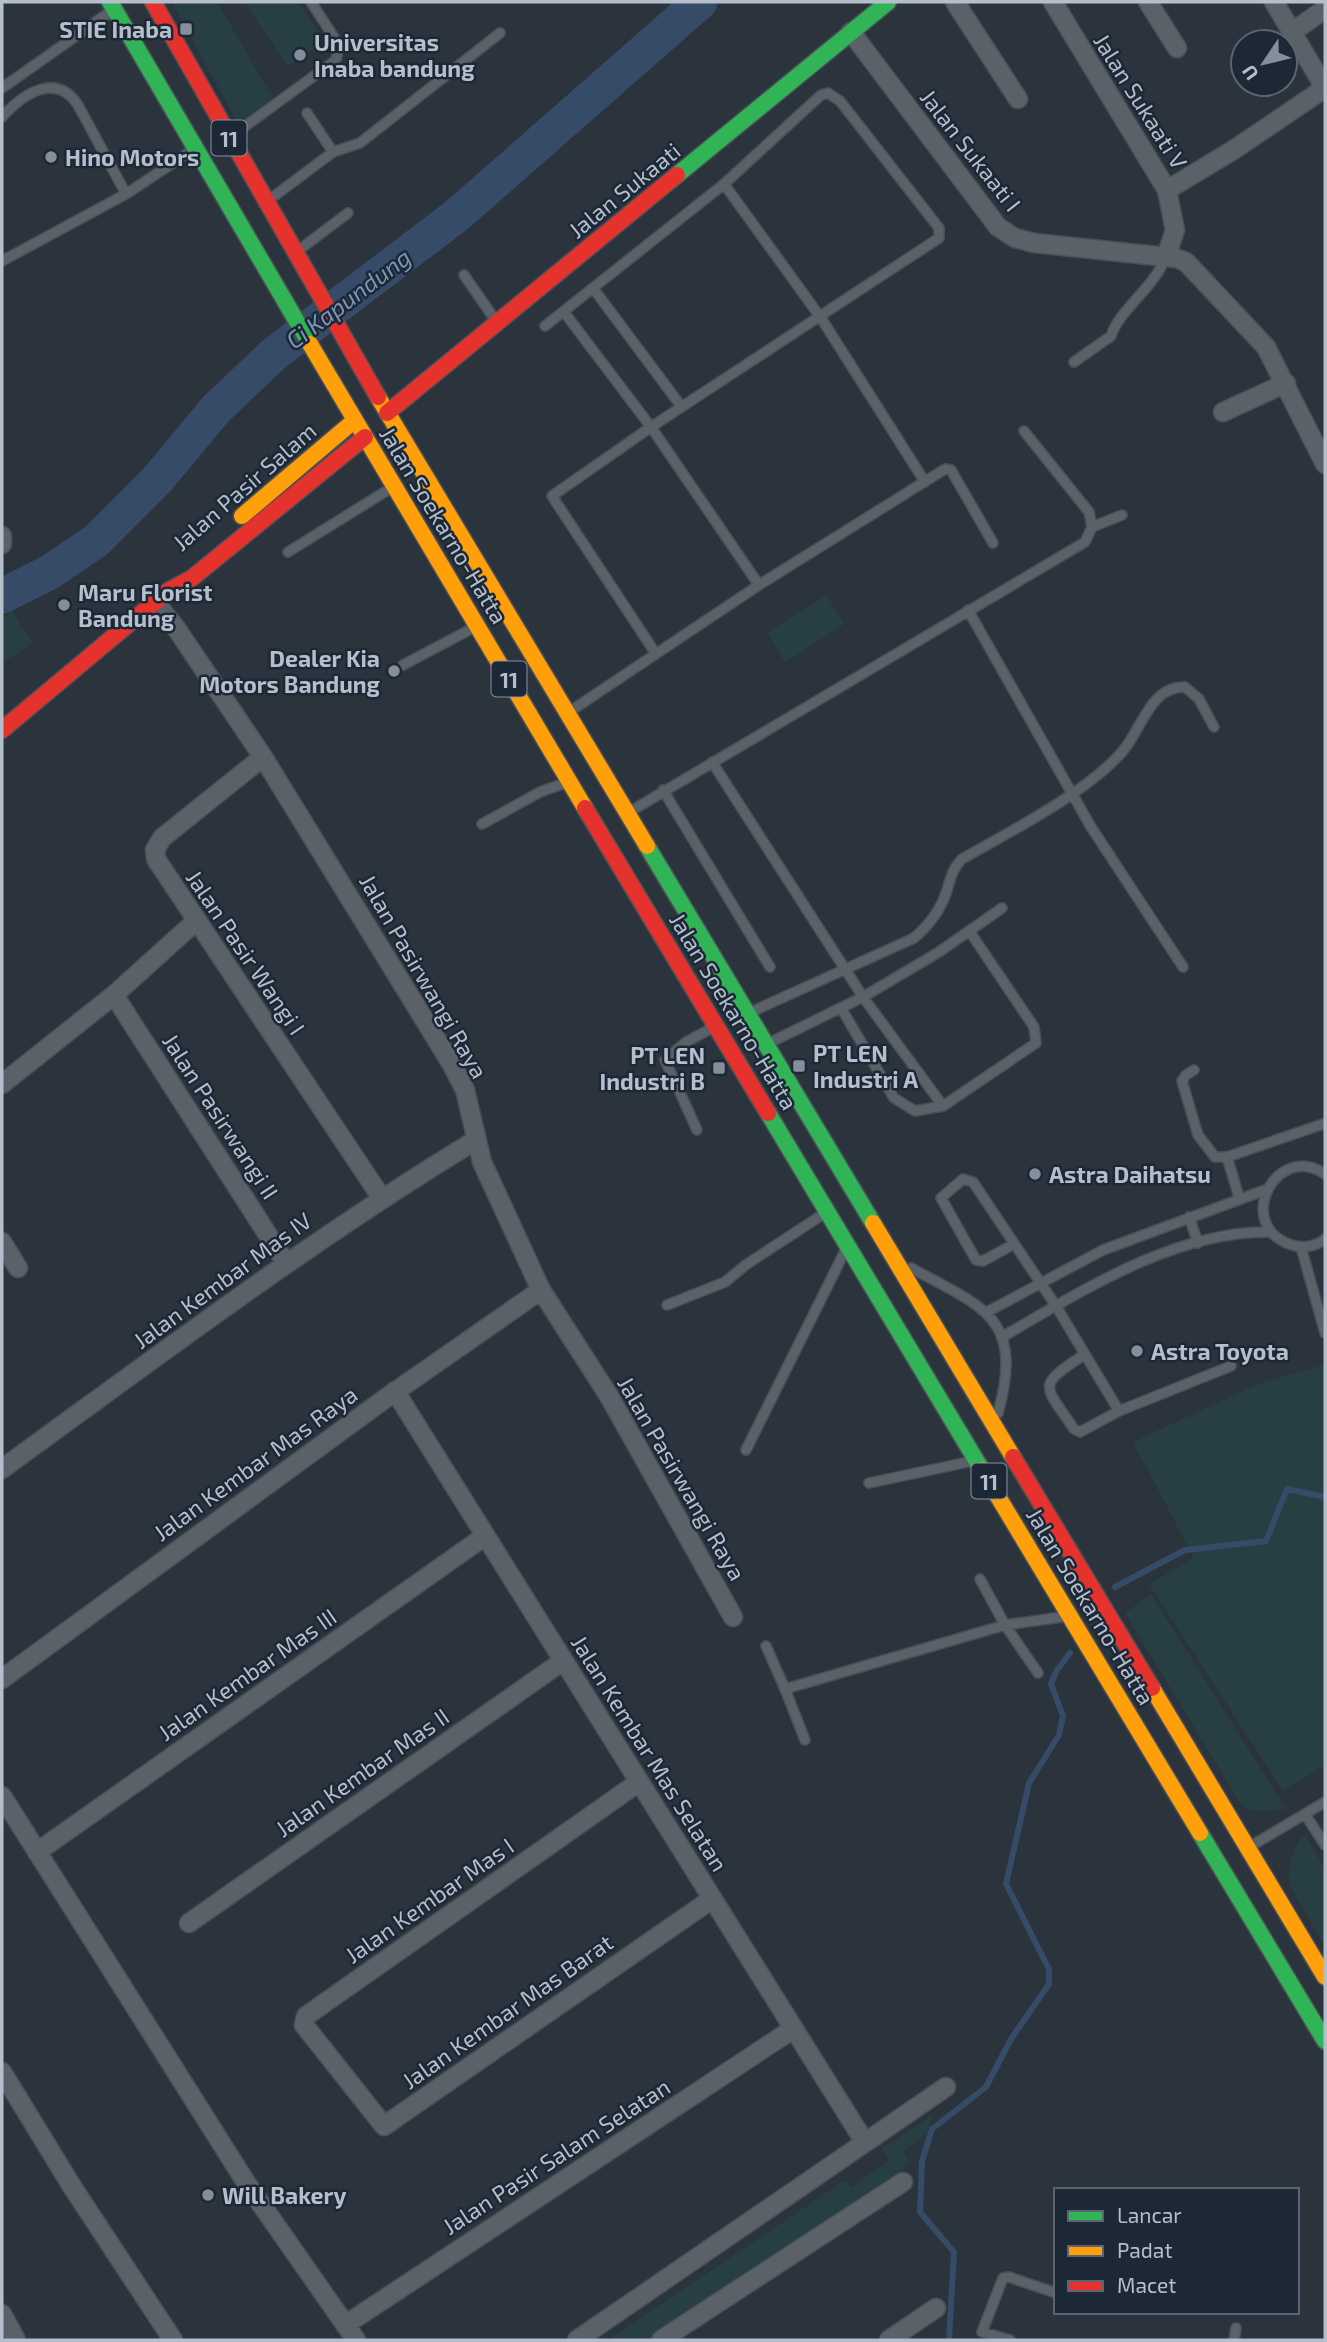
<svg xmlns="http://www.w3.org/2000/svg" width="1327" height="2342" font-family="'Exo 2',sans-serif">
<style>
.green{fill:#273f43}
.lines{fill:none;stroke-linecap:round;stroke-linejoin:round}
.stream{stroke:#364b67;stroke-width:6}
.river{stroke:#364b67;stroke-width:35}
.lane-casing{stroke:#494f56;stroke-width:12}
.street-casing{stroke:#494f56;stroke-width:21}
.fast-casing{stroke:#494f56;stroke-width:19}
.slow-casing{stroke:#494f56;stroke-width:19}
.jam-casing{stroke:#494f56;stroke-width:19}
.lane{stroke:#5b6169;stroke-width:9}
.street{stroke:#5b6169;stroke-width:18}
.fast{stroke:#30b455;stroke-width:16}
.slow{stroke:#ff9f0a;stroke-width:16}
.jam{stroke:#e5322d;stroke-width:16}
.poi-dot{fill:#858e9a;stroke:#1d2837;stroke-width:2.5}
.labels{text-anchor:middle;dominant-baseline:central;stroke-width:5;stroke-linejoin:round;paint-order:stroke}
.shield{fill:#1d2837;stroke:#87929f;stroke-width:2}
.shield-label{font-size:21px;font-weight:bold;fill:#b5bfcc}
.poi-label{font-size:23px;font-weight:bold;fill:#b5bfcc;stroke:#1d2837;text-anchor:start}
.street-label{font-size:23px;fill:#b5bfcc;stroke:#1d2837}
.water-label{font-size:24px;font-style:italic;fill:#7b95b6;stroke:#1d2837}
</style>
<rect width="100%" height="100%" fill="#2b333c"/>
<path class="green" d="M 172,2 L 217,2 L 273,98 L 238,124 Z
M 244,2 L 298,2 L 325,41 L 288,66 Z
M 826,595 L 845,624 L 785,662 L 767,633 Z
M 12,611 L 33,643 L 2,663 L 2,618 Z
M 1325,1364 L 1325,1765 L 1283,1791 L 1149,1584 L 1194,1558 L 1133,1442 L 1258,1384 Z
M 1151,1594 L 1286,1809 C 1268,1810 1250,1816 1238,1800 L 1125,1613 Z
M 1305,1835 L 1325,1869 L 1325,1947 L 1289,1884 C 1287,1870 1293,1843 1305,1835 Z
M 933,2115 L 927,2134 L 903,2151 L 910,2164 L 648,2340 L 608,2340 L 845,2180 L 851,2187 L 890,2160 L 882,2148 Z"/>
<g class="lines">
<path class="stream" d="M 1115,1587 L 1185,1550 L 1266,1541 L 1287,1489 L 1325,1497
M 949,2340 L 954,2252 L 920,2212 L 922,2161 L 932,2129 L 986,2087 L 1011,2039 L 1049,1984 L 1049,1969 L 1006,1884 L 1029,1783 L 1059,1735 L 1063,1716 L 1051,1684 L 1057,1670 L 1070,1653"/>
<path class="river" d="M 2,596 L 50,572 L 97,540 L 157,480 L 216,409 L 274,354 L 456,216 L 700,2"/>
<defs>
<path id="lane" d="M 2,88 L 110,12
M 307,113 L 333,152
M 2,117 C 24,93 56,72 78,105 L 126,194
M 233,135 L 336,60 L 339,45 L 311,2
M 724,184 L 821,318 L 925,482
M 269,200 L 333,152 L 360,143 L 500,33
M 299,250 L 348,213
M 2,261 L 126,194 L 191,151
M 464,275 L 496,321
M 593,288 L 681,406
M 564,312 L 651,427 L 552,496 L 656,654
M 545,326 L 724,184 L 821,95 L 828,93 L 840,101 L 939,228 L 939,238 L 651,427 L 759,585
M 1074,362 L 1111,336 C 1119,310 1153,289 1166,257
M 1092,527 L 1122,515
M 288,552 L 391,488
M 968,610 L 1091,827 L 1183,967
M 403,665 L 473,628
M 572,710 L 759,585 L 945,469 L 951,470 L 993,543
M 712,762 L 863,997 L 943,1106 L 1036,1043 L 1034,1027 L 970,932
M 663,790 L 770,967
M 631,811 L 1085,542 L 1092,527 L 1089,512 L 1024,431
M 482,824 L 540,792 L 565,783
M 841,1008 L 894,1098 L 915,1111 L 943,1106
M 751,1012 L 914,938 C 928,926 940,911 946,893 C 951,879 951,870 962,859 C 1011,831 1086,793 1122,752 C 1142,729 1150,686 1185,687 L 1199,699 L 1214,727
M 771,1042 L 863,997 L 939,952 L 1002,908
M 1194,1070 L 1186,1075 L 1182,1081 L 1198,1135 L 1215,1157 L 1227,1157 L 1323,1124
M 697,1130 L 665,1060 L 686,1042 L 712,1028
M 1227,1157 L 1239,1197
M 1325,1174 C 1277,1141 1234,1223 1289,1244 C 1301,1249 1315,1247 1325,1239
M 1189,1217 L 1198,1243
M 1014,1244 L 983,1261 L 976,1260 L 941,1198 L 963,1179 L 973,1182 L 1056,1306 L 1119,1411
M 1301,1247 L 1325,1333
M 911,1268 C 985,1308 1024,1318 998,1413
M 667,1305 L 725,1282 L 747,1264 L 822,1215
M 987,1312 L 1103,1250 L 1265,1190
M 1004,1336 C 1083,1290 1177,1230 1271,1232
M 1085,1354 C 1036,1387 1043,1383 1074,1429 L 1080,1432 L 1119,1411 L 1231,1366
M 746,1450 L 844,1253
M 869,1483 L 968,1462
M 980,1579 L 1005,1625 L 1038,1673
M 766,1646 L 785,1689
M 805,1740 L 785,1689 L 1005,1625 L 1062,1617
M 1305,1814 L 1325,1845
M 1251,1846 L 1325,1802
M 1010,2340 L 982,2332 L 1003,2278 L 1009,2277 L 1056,2293
M 1234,2340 L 1236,2328"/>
<path id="street" d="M 955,2 L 1018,99
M 1053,2 L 1167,190 L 1175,230 L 1166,257
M 1148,2 L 1177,48
M 1274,2 L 1325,88
M 851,32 L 998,227 L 1015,238 L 1034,243 L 1176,258 L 1186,262 L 1266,347 L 1325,464
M 1292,32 L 1325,9
M 1167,190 L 1235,149 L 1325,88
M 1223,412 L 1286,383
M 2,536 L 2,544
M 155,602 L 176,628 L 263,757 L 451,1063 L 465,1090 L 482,1162 L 541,1290 L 609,1396 L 733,1617
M 263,757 L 162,838 L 155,850 L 156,859 L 381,1197
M 114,995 L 286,1263
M 2,1084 L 114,995 L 196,921
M 2,1242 L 18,1268
M 395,1391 L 864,2141
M 2,1469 C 158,1356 311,1240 476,1140
M 2,1679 L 386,1398 L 541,1290
M 639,1782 L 306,2016 L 304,2025 L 384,2126 L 712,1899
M 2,1796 L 247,2184 L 356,2340
M 37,1852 L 485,1536
M 189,1923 L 563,1661
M 2,2072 L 73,2188 L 173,2340
M 2,2314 L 16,2340
M 345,2325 L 793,2029
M 577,2340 L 946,2087
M 661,2340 L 903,2182
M 889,2340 L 936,2308"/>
<path id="fast" d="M 110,2 L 310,344
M 677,175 L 888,2
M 647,846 L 873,1223
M 768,1113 L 982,1470
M 1200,1833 L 1325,2041"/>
<path id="slow" d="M 310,344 L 585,808
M 378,397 L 647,846
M 242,516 L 355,420
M 873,1223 L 1013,1457
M 982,1470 L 1200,1833
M 1152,1688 L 1325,1977"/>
<path id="jam" d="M 153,2 L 378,397
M 387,413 L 677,175
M 2,730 L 168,591 L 192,578 L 365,437
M 585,808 L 768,1113
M 1013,1457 L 1152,1688"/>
</defs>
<use href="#lane" class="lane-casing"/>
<use href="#street" class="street-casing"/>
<use href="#fast" class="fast-casing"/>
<use href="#slow" class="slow-casing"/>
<use href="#jam" class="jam-casing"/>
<use href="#lane" class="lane"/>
<use href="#street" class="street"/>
<use href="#fast" class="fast"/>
<use href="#slow" class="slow"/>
<use href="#jam" class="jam"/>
</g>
<g class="poi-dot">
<rect x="179" y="22" width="14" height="14" rx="3.5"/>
<circle cx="300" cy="55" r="7"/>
<circle cx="51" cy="157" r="7"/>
<circle cx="64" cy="605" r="7"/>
<circle cx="394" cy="671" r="7"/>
<rect x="792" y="1059" width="14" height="14" rx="3.5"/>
<rect x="712" y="1061" width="14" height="14" rx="3.5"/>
<circle cx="1035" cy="1174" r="7"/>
<circle cx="1137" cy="1351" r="7"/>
<circle cx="208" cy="2195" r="7"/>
</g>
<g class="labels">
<g class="shield">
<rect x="211.5" y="120.5" width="35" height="35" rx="5"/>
<rect x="491.5" y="661.5" width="35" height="35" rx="5"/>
<rect x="971.5" y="1463.5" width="35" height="35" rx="5"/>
</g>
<g class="shield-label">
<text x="229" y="138">11</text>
<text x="509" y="679">11</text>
<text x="989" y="1481">11</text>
</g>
<g class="poi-label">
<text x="172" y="29" text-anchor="end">STIE Inaba</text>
<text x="314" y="42">Universitas<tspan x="314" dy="26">Inaba bandung</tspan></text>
<text x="65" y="157">Hino Motors</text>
<text x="78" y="592">Maru Florist<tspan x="78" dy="26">Bandung</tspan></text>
<text x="380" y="658" text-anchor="end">Dealer Kia<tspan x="380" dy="26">Motors Bandung</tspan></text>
<text x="813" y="1053">PT LEN<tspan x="813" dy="26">Industri A</tspan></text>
<text x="705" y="1055" text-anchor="end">PT LEN<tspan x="705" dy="26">Industri B</tspan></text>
<text x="1049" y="1174">Astra Daihatsu</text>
<text x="1151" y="1351">Astra Toyota</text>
<text x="222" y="2195">Will Bakery</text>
</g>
<g class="street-label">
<text transform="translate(1141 101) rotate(58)">Jalan Sukaati V</text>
<text transform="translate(971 150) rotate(52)">Jalan Sukaati I</text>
<text transform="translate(624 190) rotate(-39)">Jalan Sukaati</text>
<text transform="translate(244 486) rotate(-41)">Jalan Pasir Salam</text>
<text transform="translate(444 525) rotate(59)">Jalan Soekarno-Hatta</text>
<text transform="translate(246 952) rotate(56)">Jalan Pasir Wangi I</text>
<text transform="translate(424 976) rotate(60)">Jalan Pasirwangi Raya</text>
<text transform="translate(734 1011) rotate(59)">Jalan Soekarno-Hatta</text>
<text transform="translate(221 1116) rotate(57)">Jalan Pasirwangi II</text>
<text transform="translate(222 1280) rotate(-36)">Jalan Kembar Mas IV</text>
<text transform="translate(255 1463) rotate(-36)">Jalan Kembar Mas Raya</text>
<text transform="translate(682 1478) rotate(60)">Jalan Pasirwangi Raya</text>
<text transform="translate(1091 1606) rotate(59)">Jalan Soekarno-Hatta</text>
<text transform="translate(247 1674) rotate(-35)">Jalan Kembar Mas III</text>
<text transform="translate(650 1753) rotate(58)">Jalan Kembar Mas Selatan</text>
<text transform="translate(362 1772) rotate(-35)">Jalan Kembar Mas II</text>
<text transform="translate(429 1900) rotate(-35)">Jalan Kembar Mas I</text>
<text transform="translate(507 2011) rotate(-35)">Jalan Kembar Mas Barat</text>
<text transform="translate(556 2156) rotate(-33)">Jalan Pasir Salam Selatan</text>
</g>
<g class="water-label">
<text transform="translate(348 298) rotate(-37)">Ci Kapundung</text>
</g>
</g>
<rect width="1327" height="2342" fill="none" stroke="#b5bfcc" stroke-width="7"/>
<rect x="1054" y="2188" width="245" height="126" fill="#1d2837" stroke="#5a6473" stroke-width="2"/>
<rect x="1068" y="2211" width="35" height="10" fill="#30b455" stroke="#5a6473" stroke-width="2"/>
<text x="1117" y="2223" font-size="21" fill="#b5bfcc">Lancar</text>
<rect x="1068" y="2246" width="35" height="10" fill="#ff9f0a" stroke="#5a6473" stroke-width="2"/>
<text x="1117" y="2258" font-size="21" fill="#b5bfcc">Padat</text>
<rect x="1068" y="2281" width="35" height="10" fill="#e5322d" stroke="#5a6473" stroke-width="2"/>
<text x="1117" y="2293" font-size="21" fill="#b5bfcc">Macet</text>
<g transform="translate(1264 63) rotate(235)"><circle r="33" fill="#1d2837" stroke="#5a6473" stroke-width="2"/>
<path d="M0-5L12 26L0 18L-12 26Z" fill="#858e9a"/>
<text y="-10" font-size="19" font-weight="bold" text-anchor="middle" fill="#b5bfcc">U</text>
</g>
</svg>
